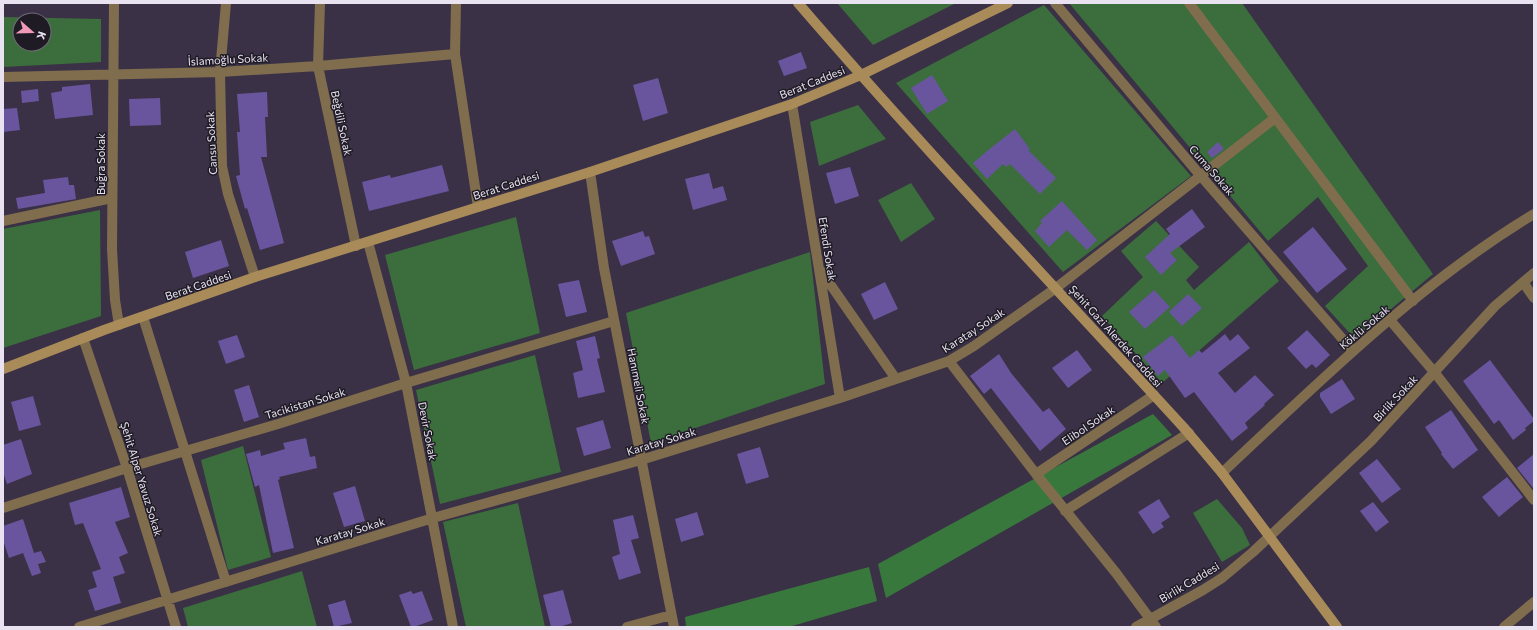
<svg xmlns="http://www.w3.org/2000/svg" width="1537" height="630" font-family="Commissioner,sans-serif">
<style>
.green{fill:#3b6e3c;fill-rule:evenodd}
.forest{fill:#39783c}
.building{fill:#69559e}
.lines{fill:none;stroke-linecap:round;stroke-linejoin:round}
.street{stroke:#806d4e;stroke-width:10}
.secondary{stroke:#a98b59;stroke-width:10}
.labels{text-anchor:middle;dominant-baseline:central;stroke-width:3;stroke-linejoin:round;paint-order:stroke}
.street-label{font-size:11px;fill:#e9e3f1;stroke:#1f1b25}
</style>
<rect width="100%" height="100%" fill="#3a3146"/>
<path class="green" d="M 837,3 L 956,3 L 873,45 Z
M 1069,3 L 1242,3 L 1433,274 L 1355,339 L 1325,306 L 1368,266 L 1318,197 L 1268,241 Z
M 1044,5 L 1191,176 L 1063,272 L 896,83 Z
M 3,17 L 101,19 L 101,62 L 3,67 ZM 20,20 L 44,20 L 44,44 L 20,44 Z
M 858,105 L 886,139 L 819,166 L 810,122 Z
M 911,183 L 935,219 L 901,242 L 878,200 Z
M 100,210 L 101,316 L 3,348 L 3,229 Z
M 516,217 L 540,333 L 414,370 L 385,255 Z
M 1156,221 L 1199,267 L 1186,280 L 1194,290 L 1249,242 L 1279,281 L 1162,383 L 1102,316 L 1143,277 L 1121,251 Z
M 810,252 L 825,384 L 651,443 L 626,313 Z
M 535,355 L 561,472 L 440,504 L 416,390 Z
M 243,446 L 271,557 L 228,570 L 201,460 Z
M 1217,499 L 1242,528 L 1250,545 L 1222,562 L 1193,513 Z
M 518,503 L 545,627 L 466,627 L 443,522 Z
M 302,571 L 317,627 L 188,627 L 183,608 Z"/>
<path class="forest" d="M 1153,414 L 1172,435 L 886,598 L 878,564 Z
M 869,567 L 877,601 L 789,627 L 686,627 L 685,617 Z"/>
<path class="building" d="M 801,52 L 807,68 L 784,76 L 778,61 Z
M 932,75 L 948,101 L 927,114 L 911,88 Z
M 658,78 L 668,113 L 643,121 L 633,85 Z
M 90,84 L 93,115 L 55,119 L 51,93 L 62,91 L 62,87 Z
M 38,89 L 39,101 L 22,103 L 21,91 Z
M 267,92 L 268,117 L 265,117 L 267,157 L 261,157 L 284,243 L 260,250 L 247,208 L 245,209 L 236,176 L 240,175 L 237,132 L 240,132 L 237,94 Z
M 160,98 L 161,125 L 130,126 L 129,99 Z
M 17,108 L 20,130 L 3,132 L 3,109 Z
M 1015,129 L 1030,149 L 1028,150 L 1056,178 L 1040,194 L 1010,164 L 1006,167 L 1003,164 L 987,179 L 973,163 L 987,151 Z
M 1218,142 L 1224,149 L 1212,158 L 1207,152 Z
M 442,165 L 449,191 L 369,211 L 362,182 L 390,175 L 391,178 Z
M 850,167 L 859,196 L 835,204 L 826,173 Z
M 709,173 L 713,189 L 723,186 L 727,200 L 693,210 L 685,179 Z
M 68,177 L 69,185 L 74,185 L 76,199 L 18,209 L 16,198 L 45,193 L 43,180 Z
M 1062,201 L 1097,240 L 1087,250 L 1067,230 L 1049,247 L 1035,231 L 1042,223 L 1040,221 Z
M 1192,209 L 1205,227 L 1170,253 L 1177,260 L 1161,275 L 1145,257 L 1170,234 L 1166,229 Z
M 1313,227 L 1347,269 L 1317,293 L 1283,252 Z
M 643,231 L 645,237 L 649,236 L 655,254 L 621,266 L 612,241 Z
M 221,240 L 229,266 L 193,278 L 185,252 Z
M 579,280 L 587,312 L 566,317 L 558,284 Z
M 885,282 L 898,309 L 874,320 L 861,294 Z
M 1154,290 L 1170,307 L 1145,329 L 1129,312 Z
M 1188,294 L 1202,308 L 1182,326 L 1169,312 Z
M 1307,330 L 1330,355 L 1316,368 L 1312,364 L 1306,369 L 1287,348 Z
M 1225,334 L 1230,341 L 1238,334 L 1250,348 L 1218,373 L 1235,393 L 1255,375 L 1274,395 L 1264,404 L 1265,405 L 1245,423 L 1248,428 L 1232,441 L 1194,392 L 1185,398 L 1165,370 L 1158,376 L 1143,357 L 1172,335 L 1190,358 L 1199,350 L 1202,353 Z
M 237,335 L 245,357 L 226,364 L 218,341 Z
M 595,336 L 600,358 L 597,359 L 605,392 L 578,398 L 573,373 L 583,370 L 576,341 Z
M 1077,350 L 1092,370 L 1068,388 L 1052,368 Z
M 999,354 L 1011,373 L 1043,412 L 1049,408 L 1066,429 L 1040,451 L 991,388 L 984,394 L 970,376 Z
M 1490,360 L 1534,419 L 1534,421 L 1525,428 L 1526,430 L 1513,440 L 1499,420 L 1494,424 L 1463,381 Z
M 1342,379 L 1355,399 L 1331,414 L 1320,397 L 1320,393 Z
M 249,385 L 259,417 L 244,422 L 234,390 Z
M 33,396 L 41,425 L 19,431 L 11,402 Z
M 1451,410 L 1478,450 L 1453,469 L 1441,454 L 1442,453 L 1425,427 Z
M 603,420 L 611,448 L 584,456 L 576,428 Z
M 306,438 L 310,457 L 315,456 L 317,468 L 279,477 L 280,479 L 278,480 L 294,548 L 273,553 L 259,485 L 255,487 L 246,454 L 260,450 L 261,456 L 285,449 L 283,443 Z
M 21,439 L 32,474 L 7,484 L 3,472 L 3,445 Z
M 760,447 L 769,477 L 746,484 L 737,454 Z
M 1534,454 L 1534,488 L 1533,488 L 1517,468 Z
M 1377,459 L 1401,489 L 1382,503 L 1359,473 Z
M 1507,477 L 1523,497 L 1499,517 L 1482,497 Z
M 355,486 L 365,521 L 344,527 L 333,493 Z
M 121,487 L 130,517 L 115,522 L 128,553 L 119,557 L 125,573 L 113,577 L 121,603 L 95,611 L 88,590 L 97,587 L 92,572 L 101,569 L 83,523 L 75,525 L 69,503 Z
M 1159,499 L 1170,517 L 1161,523 L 1164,527 L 1153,534 L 1138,512 Z
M 1373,502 L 1389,522 L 1376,532 L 1360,511 Z
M 697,512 L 704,535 L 681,542 L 675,519 Z
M 633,515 L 639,538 L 631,540 L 641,573 L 619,580 L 612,557 L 620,554 L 613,520 Z
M 23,519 L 34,553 L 41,551 L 46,562 L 38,564 L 41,573 L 32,576 L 23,553 L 9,558 L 3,540 L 3,526 Z
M 563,590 L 572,623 L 559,627 L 551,627 L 543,595 Z
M 411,591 L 413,594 L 422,591 L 433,620 L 414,627 L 411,627 L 399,595 Z
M 345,600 L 352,623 L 334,627 L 328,605 Z"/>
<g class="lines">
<path class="street" d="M 114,3 L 112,249 L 115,300 L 119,325
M 226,3 L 220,72 L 222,166 L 228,194 L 255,277
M 320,3 L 318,66 L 356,246
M 456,3 L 455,54 L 478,207
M 1055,3 L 1200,175 L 1353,351
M 1189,3 L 1413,301
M 3,77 L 220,72 L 318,66 L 455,54
M 792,104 L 840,398
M 590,172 L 604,268 L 674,627
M 3,221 L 112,198
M 368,242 L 406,383 L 453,627
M 821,271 L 896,379
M 1523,282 L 1534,298
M 143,317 L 226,582
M 1390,320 L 1435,373 L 1534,500
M 83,338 L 127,468 L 176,627
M 949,361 L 1036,474 L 1116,573 L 1156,627
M 1222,473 C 1320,381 1418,284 1534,214
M 1036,474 L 1154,395
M 3,508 L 127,468 L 278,424 L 406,383 L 614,321
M 1065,511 L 1189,433
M 79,627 L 433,518 L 641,460 L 840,398 L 949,361 L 974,346 L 1056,288 L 1275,118
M 627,627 L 671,615
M 1136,627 L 1203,590 L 1222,578 L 1253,552 L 1371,441 L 1495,306 L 1534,273
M 1504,627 L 1534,602"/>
<path class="secondary" d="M 798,3 C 923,148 1056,288 1185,429 L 1222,473 L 1337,627
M 3,369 L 104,330 L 255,277 L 590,172 L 792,104 L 861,75 L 1008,3"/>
</g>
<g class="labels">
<g class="street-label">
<text transform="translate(228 59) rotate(-3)">İslamoğlu Sokak</text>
<text transform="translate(812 82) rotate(-22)">Berat Caddesi</text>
<text transform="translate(342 123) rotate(78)">Beğdili Sokak</text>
<text transform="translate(211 143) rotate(-93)">Cansu Sokak</text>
<text transform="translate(100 164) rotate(-90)">Buğra Sokak</text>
<text transform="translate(1212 170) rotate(49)">Cuma Sokak</text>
<text transform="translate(506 185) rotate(-18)">Berat Caddesi</text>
<text transform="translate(828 249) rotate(81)">Efendi Sokak</text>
<text transform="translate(198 285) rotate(-19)">Berat Caddesi</text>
<text transform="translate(1364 327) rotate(-40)">Köklü Sokak</text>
<text transform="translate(973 330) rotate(-33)">Karatay Sokak</text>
<text transform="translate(1116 336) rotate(48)">Şehit Gazi Alerdek Caddesi</text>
<text transform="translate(639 386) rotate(79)">Hanımeli Sokak</text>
<text transform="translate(1395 398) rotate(-47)">Birlik Sokak</text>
<text transform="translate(305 403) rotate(-17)">Tacikistan Sokak</text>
<text transform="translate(1088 425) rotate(-34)">Elibol Sokak</text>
<text transform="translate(428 431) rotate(79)">Devir Sokak</text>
<text transform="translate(661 441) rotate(-17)">Karatay Sokak</text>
<text transform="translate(142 479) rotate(73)">Şehit Alper Yavuz Sokak</text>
<text transform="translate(350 531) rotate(-17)">Karatay Sokak</text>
<text transform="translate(1189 582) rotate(-31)">Birlik Caddesi</text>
</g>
</g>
<rect width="1537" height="630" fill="none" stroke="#e9e3f1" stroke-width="8"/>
<g transform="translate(32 32) rotate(110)"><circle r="19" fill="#1f1b25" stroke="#706b77"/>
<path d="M0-3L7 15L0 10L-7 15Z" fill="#f09ab7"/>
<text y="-6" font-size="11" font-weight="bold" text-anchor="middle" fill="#e9e3f1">K</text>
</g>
</svg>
